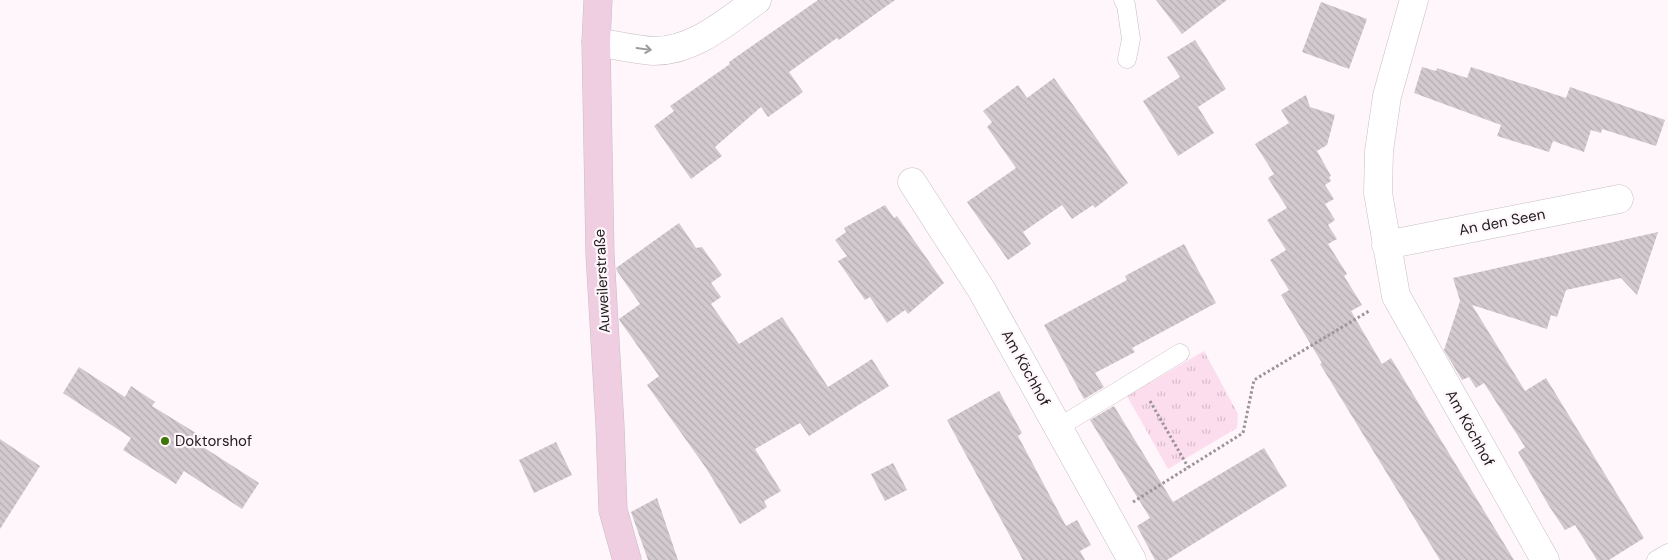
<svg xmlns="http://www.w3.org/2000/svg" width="1668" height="560" font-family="'DM Sans',sans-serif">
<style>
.grass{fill:url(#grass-tufts)}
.building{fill:url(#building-back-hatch)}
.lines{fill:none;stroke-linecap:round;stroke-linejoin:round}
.lane-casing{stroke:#c6bec2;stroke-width:19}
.street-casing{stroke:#c6bec2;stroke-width:29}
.secondary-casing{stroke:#c6bec2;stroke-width:29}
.path{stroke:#9b9498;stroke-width:3;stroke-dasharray:2.5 2.5;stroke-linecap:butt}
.lane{stroke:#fff;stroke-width:18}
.street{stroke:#fff;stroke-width:28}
.secondary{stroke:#efcee2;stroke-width:28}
.oneway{stroke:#9c9b9b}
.poi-dot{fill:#3f7608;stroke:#fff6fb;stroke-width:2}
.labels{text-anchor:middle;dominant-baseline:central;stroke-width:4.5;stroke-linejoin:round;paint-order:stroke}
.street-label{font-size:15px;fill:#232021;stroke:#fff6fb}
.poi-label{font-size:15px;fill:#232021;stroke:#fff6fb;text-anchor:start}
</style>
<defs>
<pattern id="grass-tufts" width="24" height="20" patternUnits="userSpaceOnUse" patternTransform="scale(1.25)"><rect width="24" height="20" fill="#fcdded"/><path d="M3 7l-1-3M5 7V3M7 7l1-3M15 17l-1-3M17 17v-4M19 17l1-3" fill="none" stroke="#d8bdcb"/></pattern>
<pattern id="building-back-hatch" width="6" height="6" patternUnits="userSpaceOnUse" patternTransform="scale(1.25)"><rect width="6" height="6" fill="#d2cace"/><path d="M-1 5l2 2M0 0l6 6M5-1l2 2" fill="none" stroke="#b4adb1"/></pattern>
</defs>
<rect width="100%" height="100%" fill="#fff6fb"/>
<path class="grass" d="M 1204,351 L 1238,414 L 1237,428 L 1168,469 L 1127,396 Z"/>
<path class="building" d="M 818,0 L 895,0 L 839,40 L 837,38 L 789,72 L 803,92 L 768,117 L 761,107 L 715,147 L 722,156 L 691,179 L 654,126 L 674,111 L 670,106 L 730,64 L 729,62 Z
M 1156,0 L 1227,0 L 1182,34 Z
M 1321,2 L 1367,19 L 1349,69 L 1302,52 Z
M 1195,40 L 1226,89 L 1198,107 L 1214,133 L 1178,156 L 1143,101 L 1180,77 L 1167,57 Z
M 1422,67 L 1436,71 L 1437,68 L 1467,78 L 1471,67 L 1566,98 L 1570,87 L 1665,120 L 1656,146 L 1602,129 L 1601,133 L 1591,130 L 1584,152 L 1553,141 L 1549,152 L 1497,136 L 1501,125 L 1414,93 Z
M 1054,78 L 1128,183 L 1095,208 L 1093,205 L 1072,219 L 1062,205 L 1023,232 L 1031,244 L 1008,260 L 967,202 L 1016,168 L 987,127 L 992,122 L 983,111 L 1018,85 L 1027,98 Z
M 1306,95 L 1310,107 L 1335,115 L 1327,145 L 1317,151 L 1331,176 L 1329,177 L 1331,181 L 1325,185 L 1334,199 L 1325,204 L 1335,220 L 1328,225 L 1337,239 L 1328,244 L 1347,274 L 1344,276 L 1362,305 L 1351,311 L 1382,364 L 1391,358 L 1514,560 L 1440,560 L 1320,364 L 1322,363 L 1281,295 L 1289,290 L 1270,260 L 1286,250 L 1267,220 L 1287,208 L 1268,178 L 1274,174 L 1255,144 L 1289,123 L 1281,110 Z
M 885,205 L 894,218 L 897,216 L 944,283 L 908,314 L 905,310 L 887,323 L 870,297 L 865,300 L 838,261 L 847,256 L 835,240 L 846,232 L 844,228 Z
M 679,223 L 696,248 L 702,247 L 722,275 L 711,283 L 721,297 L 711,304 L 739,344 L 782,317 L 828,387 L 872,359 L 889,386 L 809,436 L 800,423 L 755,449 L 781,491 L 764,501 L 767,507 L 740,524 L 706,468 L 647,385 L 659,376 L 620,321 L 619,319 L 640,304 L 617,271 L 616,268 Z
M 1658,232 L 1637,295 L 1621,278 L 1566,290 L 1557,317 L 1551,315 L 1547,329 L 1472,305 L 1525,391 L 1546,378 L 1644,538 L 1609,560 L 1597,560 L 1575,525 L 1565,530 L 1549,506 L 1518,452 L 1525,447 L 1484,383 L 1476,388 L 1469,377 L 1462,380 L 1444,350 L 1460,301 L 1453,278 Z
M 1184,244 L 1216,303 L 1132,348 L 1135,352 L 1095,373 L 1104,387 L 1084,399 L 1044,325 L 1127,280 L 1125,276 Z
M 79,367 L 125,397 L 131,386 L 155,402 L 152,406 L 204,438 L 200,445 L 259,483 L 242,509 L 184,471 L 176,484 L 123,450 L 131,438 L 63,393 Z
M 999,391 L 1022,433 L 1018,436 L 1066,526 L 1077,520 L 1091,545 L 1080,551 L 1085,560 L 1023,560 L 947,420 Z
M 1114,406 L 1173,502 L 1264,448 L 1287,486 L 1167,560 L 1155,560 L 1137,526 L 1150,518 L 1090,420 Z
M 0,439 L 40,466 L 0,529 Z
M 556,442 L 572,475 L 534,493 L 519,460 Z
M 893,463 L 907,490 L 885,501 L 871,474 Z
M 657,498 L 678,560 L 648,560 L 631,512 Z"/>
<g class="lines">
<defs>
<path id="lane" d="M 1123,0 L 1126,5 L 1131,39 L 1127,59
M 1059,427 L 1180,353
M 1656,560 L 1668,553"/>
<path id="street" d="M 1414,0 L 1387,96 L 1379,151 L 1378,193 L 1396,296 L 1545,560
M 596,42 C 615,45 635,50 654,51 C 694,51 726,22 757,0
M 912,182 L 981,289 L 1132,560
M 1386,245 L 1619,199"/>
<path id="secondary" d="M 598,0 L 596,42 L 600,254 L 610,426 L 613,510 L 627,560"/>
</defs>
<use href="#lane" class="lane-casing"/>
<use href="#street" class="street-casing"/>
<use href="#secondary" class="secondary-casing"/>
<path class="path" d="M 1150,401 L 1188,467
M 1133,502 L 1243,433 L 1254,380 L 1369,311"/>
<use href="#lane" class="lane"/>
<use href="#street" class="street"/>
<use href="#secondary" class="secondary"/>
</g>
<defs><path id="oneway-shaft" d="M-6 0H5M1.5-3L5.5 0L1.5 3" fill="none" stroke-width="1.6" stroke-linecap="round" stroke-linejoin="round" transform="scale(1.25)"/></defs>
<use class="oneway" href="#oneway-shaft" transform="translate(644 49) rotate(8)"/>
<circle class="poi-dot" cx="165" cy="441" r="5"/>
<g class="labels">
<g class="street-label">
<text transform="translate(1502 222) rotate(-11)">An den Seen</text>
<text transform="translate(602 281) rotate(-93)">Auweilerstraße</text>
<text transform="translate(1026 368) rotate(61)">Am Köchhof</text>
<text transform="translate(1470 428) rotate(61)">Am Köchhof</text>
</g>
<g class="poi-label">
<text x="175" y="441">Doktorshof</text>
</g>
</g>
</svg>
